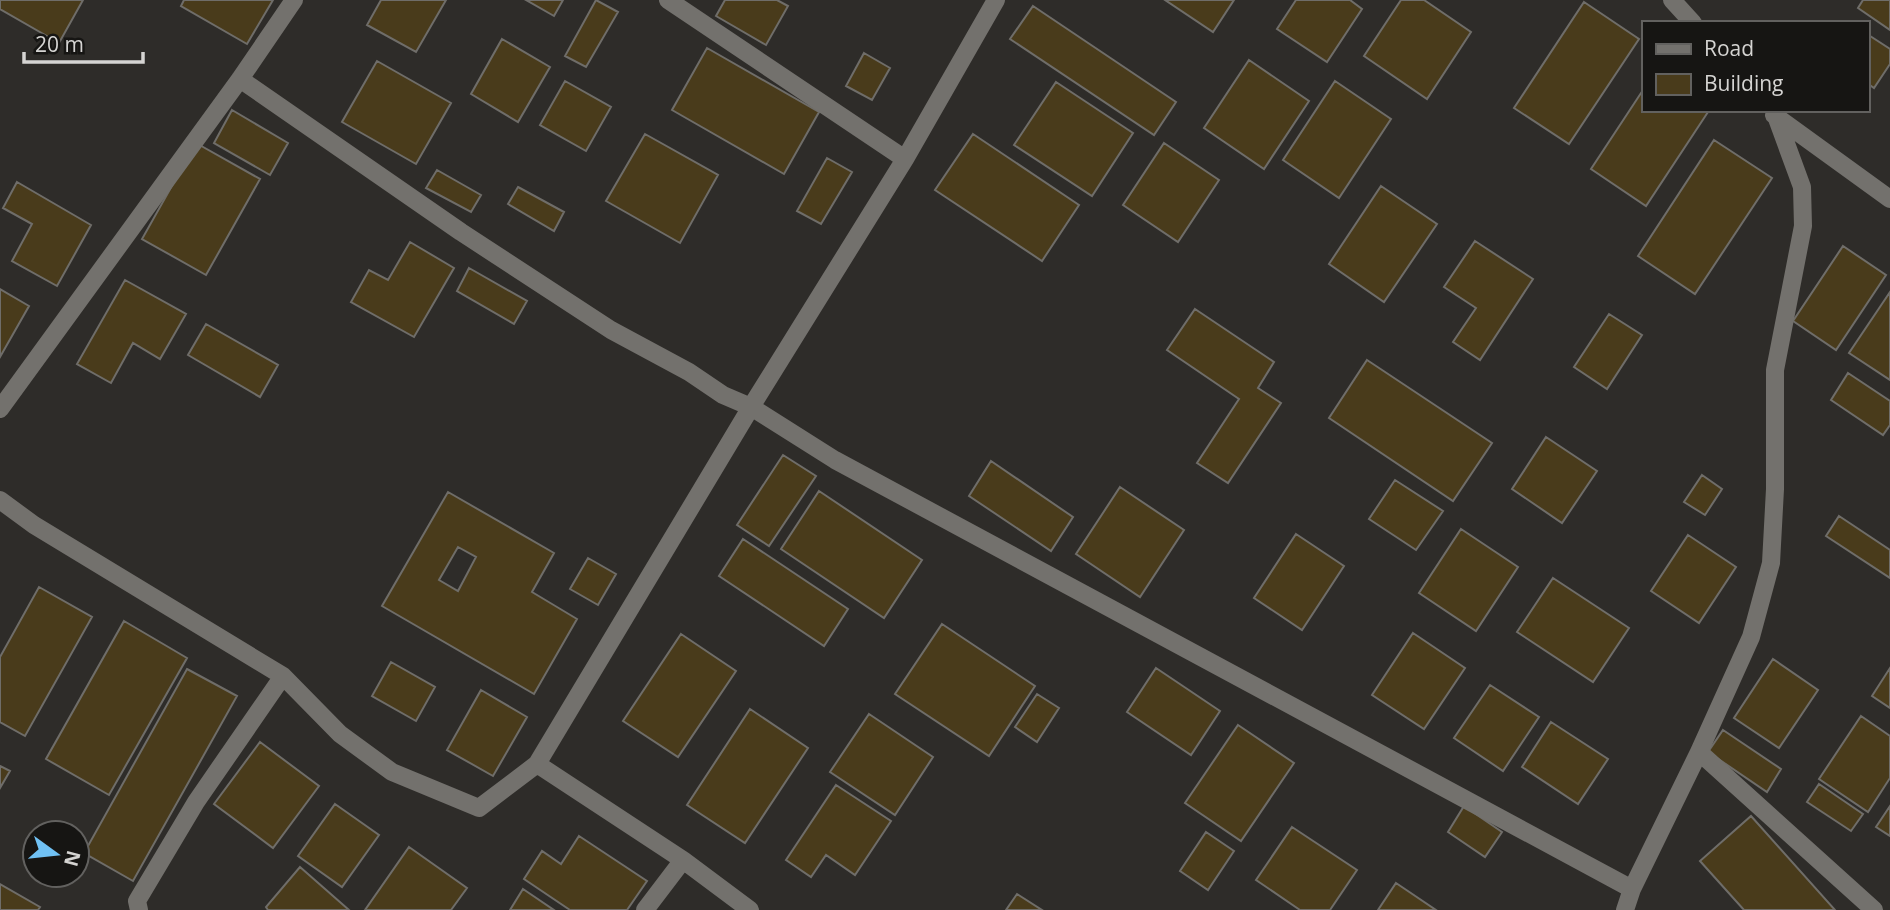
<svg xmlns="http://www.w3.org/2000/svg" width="1890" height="910" font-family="'Open Sans',sans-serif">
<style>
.building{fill:#493b1b;stroke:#6f6d69;stroke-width:2;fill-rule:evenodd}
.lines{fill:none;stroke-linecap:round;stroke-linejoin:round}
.minor{stroke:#73716d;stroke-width:18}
</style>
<rect width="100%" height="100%" fill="#2e2c29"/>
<path class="building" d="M 0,0 L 83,0 L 59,43 L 0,9 Z
M 184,0 L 273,0 L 247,44 L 181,6 Z
M 381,0 L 446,0 L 416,52 L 367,25 Z
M 526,0 L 563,0 L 554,16 Z
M 596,0 L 618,12 L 586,67 L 565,56 Z
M 725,0 L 777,0 L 788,6 L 766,45 L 716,16 Z
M 1165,0 L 1234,0 L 1213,32 Z
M 1296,0 L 1350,0 L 1362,9 L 1327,62 L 1277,29 Z
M 1401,0 L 1424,0 L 1471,32 L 1427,99 L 1364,56 Z
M 1863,0 L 1890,0 L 1890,30 L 1858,8 Z
M 1584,2 L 1639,39 L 1569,144 L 1514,108 Z
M 1033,6 L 1176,102 L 1154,135 L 1010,39 Z
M 1867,34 L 1890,49 L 1890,64 L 1874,88 L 1867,83 Z
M 502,39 L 550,67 L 518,122 L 471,94 Z
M 707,48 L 819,112 L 784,174 L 672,110 Z
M 864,53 L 890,68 L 872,100 L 846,86 Z
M 1249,60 L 1309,101 L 1264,169 L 1204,128 Z
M 377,61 L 451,103 L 416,164 L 342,122 Z
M 565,81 L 611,107 L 586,151 L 540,125 Z
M 1335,81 L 1391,119 L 1339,198 L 1283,160 Z
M 1056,82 L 1133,133 L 1092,196 L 1014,145 Z
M 1643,90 L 1643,110 L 1708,112 L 1646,206 L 1591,169 Z
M 232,110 L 288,143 L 270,175 L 214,143 Z
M 645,134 L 718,175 L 680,243 L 606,201 Z
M 973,134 L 1079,205 L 1042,261 L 935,190 Z
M 1714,140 L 1772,178 L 1695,294 L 1638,256 Z
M 196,143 L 260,179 L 206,275 L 142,239 Z
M 1164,143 L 1219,180 L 1178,242 L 1123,205 Z
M 827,158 L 852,172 L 821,224 L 797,211 Z
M 437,170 L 481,195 L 471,212 L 426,188 Z
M 17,182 L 91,225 L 57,286 L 12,261 L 32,224 L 3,208 Z
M 1381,186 L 1437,224 L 1384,302 L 1329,264 Z
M 518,187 L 564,212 L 554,231 L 508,204 Z
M 1475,241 L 1533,279 L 1480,360 L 1453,342 L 1476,308 L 1444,287 Z
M 410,242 L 454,268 L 414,337 L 351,302 L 369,270 L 388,280 Z
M 1843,246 L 1886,275 L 1836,350 L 1793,321 Z
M 469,268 L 527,301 L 514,324 L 457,291 Z
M 125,280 L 186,314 L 160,359 L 133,343 L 111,383 L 77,364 Z
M 0,289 L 29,306 L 0,357 Z
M 1890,292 L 1890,380 L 1849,353 Z
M 1195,309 L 1274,362 L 1258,388 L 1281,403 L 1228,483 L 1197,463 L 1239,399 L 1167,350 Z
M 1609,314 L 1642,335 L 1607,389 L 1574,367 Z
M 206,324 L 278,365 L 260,397 L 188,355 Z
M 1367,360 L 1492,443 L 1453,501 L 1329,418 Z
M 1848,373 L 1890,401 L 1890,425 L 1883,435 L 1831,400 Z
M 1546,437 L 1597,471 L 1562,523 L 1512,489 Z
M 783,455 L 816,476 L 769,546 L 737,525 Z
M 991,461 L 1073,517 L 1051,551 L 969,496 Z
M 1702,475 L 1722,489 L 1705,515 L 1684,502 Z
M 1395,480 L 1443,511 L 1416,550 L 1369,519 Z
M 1120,487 L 1184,530 L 1140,597 L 1076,554 Z
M 819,491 L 922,560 L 884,618 L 781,549 Z
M 448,492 L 554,553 L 532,592 L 577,619 L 534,694 L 382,606 ZM 458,547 L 476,557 L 458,591 L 439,580 Z
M 1839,516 L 1890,550 L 1890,578 L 1826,536 Z
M 1461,529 L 1518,567 L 1476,631 L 1419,593 Z
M 1296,534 L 1344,566 L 1302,630 L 1254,598 Z
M 1688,535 L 1736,567 L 1699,623 L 1651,591 Z
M 743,539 L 848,609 L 824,646 L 719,576 Z
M 588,558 L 616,574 L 598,605 L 570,589 Z
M 1553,578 L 1629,628 L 1593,682 L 1517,632 Z
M 39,587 L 92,617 L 25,736 L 0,722 L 0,657 Z
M 124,621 L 187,658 L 109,795 L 46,759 Z
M 942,624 L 1035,686 L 989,756 L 895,694 Z
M 1413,633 L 1465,668 L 1424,729 L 1372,695 Z
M 681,634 L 736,671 L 678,757 L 623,721 Z
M 1773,659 L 1818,690 L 1779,748 L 1734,718 Z
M 391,662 L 435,687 L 416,721 L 372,696 Z
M 1156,668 L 1220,711 L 1191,755 L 1127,712 Z
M 1890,668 L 1890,708 L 1872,696 Z
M 187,669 L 237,696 L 133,881 L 84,853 Z
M 1490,685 L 1539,717 L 1503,771 L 1454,738 Z
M 481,690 L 527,717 L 493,776 L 447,750 Z
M 1037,694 L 1059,708 L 1037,742 L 1015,727 Z
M 750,709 L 808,748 L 745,843 L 687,805 Z
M 869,714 L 933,757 L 895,815 L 830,772 Z
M 1861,716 L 1890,736 L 1890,778 L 1868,812 L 1819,779 Z
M 1551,722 L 1608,759 L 1578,804 L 1522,767 Z
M 1238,725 L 1294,763 L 1241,841 L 1185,803 Z
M 1723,730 L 1781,769 L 1767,792 L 1708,752 Z
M 260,742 L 319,786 L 273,848 L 214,804 Z
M 0,766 L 10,771 L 0,788 Z
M 1819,784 L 1863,814 L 1851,831 L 1807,802 Z
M 836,785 L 891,821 L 855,875 L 826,855 L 811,877 L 786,860 Z
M 335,804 L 379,835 L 342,887 L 298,856 Z
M 1464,806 L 1502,832 L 1485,857 L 1448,832 Z
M 1890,806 L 1890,836 L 1876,827 Z
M 1751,816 L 1835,910 L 1744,910 L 1700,861 Z
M 1292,827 L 1357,870 L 1330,910 L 1300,910 L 1256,880 Z
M 1206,832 L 1234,851 L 1208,890 L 1180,871 Z
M 579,836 L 647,881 L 627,910 L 570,910 L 524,879 L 542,851 L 561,864 Z
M 409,847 L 467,888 L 451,910 L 365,910 Z
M 300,867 L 349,910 L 268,910 L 266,907 Z
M 1396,883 L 1436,910 L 1378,910 Z
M 0,884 L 40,907 L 38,910 L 0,910 Z
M 523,889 L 554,910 L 510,910 Z
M 1017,894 L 1042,910 L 1006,910 Z"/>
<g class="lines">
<path class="minor" d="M 668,0 L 905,159
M 1672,0 L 1693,23
M 240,79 L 461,232 L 611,330 L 689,372 L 723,395 L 751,407 L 835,460 L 1632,889
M 1774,115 L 1890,199
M 0,409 L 240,79 L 294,0
M 0,500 L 34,525 L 283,676 L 340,734 L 392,772 L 479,808 L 537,764 L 751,407 L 905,159 L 996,0
M 1699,752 L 1874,910
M 537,764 L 683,860 L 750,910
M 139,910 L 137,901 L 196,802 L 283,676
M 645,910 L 683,860
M 1625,910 L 1632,889 L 1699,752 L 1751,637 L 1771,563 L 1775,489 L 1775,370 L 1803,226 L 1802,187 L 1776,116"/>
</g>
<rect x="1642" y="21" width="228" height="91" fill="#161513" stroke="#62615f" stroke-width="2"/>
<rect x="1656" y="44" width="35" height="10" fill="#73716d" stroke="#62615f" stroke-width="2"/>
<text x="1704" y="56" font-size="21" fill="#d5d4d2">Road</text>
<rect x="1656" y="74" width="35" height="21" fill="#493b1b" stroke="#62615f" stroke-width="2"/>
<text x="1704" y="91" font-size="21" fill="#d5d4d2">Building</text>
<g transform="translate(56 854) rotate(105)"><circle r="33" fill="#161513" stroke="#62615f" stroke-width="2"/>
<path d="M0-5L12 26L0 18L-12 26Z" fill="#70c1f4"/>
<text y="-10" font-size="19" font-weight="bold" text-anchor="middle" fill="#d5d4d2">N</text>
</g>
<path d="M24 52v10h119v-10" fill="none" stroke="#d5d4d2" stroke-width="3.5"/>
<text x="35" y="52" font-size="21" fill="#d5d4d2" stroke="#161513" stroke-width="5" paint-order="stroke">20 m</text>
</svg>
